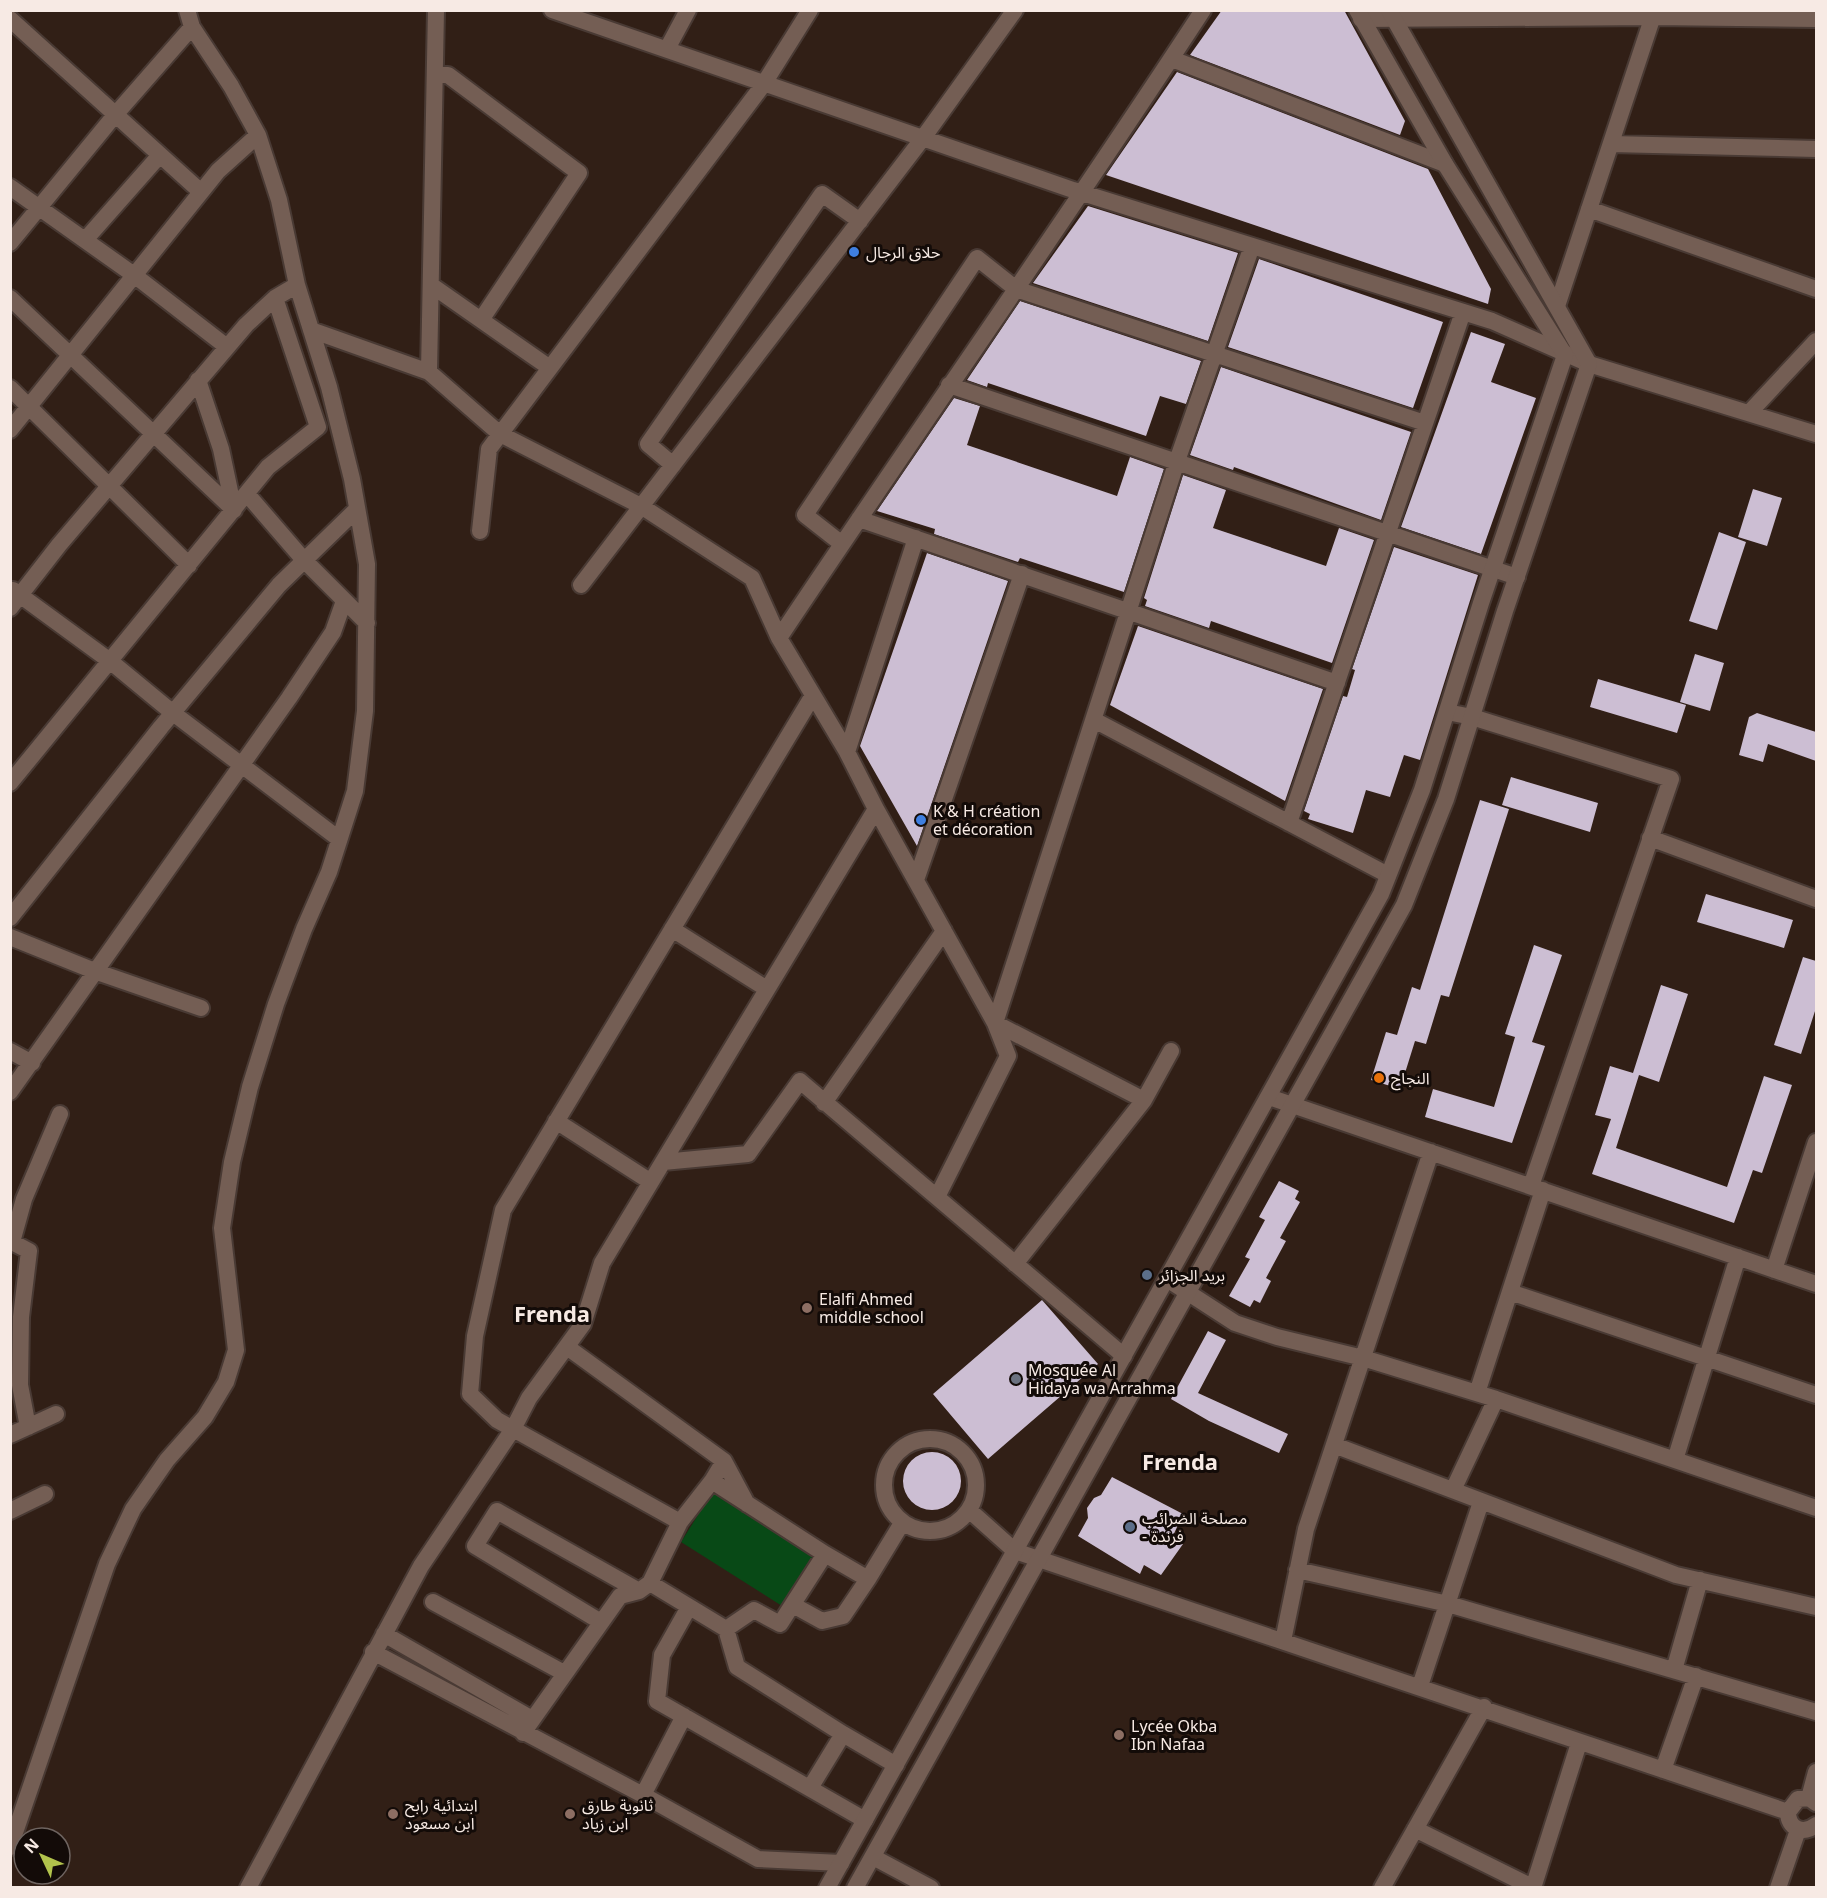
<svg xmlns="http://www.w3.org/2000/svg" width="1827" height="1898" font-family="'Noto Sans','Noto Sans Arabic',sans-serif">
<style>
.grass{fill:#084916}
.building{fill:#ccbed3}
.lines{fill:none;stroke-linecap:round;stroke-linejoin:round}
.minor-casing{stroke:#493a34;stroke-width:20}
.tertiary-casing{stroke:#493a34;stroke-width:20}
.minor{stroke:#745e54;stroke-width:16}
.tertiary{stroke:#745e54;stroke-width:16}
.shop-dot{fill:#3f7fe0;stroke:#130b08;stroke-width:2}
.food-dot{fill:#e8710a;stroke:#130b08;stroke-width:2}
.service-dot{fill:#5c6f8a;stroke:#130b08;stroke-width:2}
.education-dot{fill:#8d6e63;stroke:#130b08;stroke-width:2}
.worship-dot{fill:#6b7280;stroke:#130b08;stroke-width:2}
.labels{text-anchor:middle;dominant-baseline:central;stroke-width:6;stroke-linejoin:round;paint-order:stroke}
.poi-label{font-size:16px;fill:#f7eae4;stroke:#130b08;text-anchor:start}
.district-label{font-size:22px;font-weight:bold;fill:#f7eae4;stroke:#130b08}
</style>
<rect width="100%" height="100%" fill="#311f16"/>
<path class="grass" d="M 715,1488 L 816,1553 L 782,1606 L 681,1542 Z"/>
<path class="building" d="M 1222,10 L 1344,10 L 1405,121 L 1400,135 L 1190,55 Z
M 1177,72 L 1428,169 L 1491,289 L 1488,304 L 1106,175 Z
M 1088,206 L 1238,253 L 1208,341 L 1033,283 Z
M 1259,259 L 1443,322 L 1413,408 L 1228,347 Z
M 1020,301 L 1201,361 L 1186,404 L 1160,396 L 1146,436 L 988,383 L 987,387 L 967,380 Z
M 1471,332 L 1505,344 L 1491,382 L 1536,398 L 1481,554 L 1401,527 Z
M 1221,367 L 1411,432 L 1381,520 L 1234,467 L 1233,470 L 1190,455 Z
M 954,398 L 980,406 L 967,445 L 1117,496 L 1130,457 L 1164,469 L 1124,592 L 1020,558 L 1018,562 L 934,534 L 935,529 L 877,511 Z
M 1183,475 L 1226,490 L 1213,528 L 1326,566 L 1339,528 L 1374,540 L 1332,663 L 1211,621 L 1209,628 L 1145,606 L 1147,600 L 1144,598 Z
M 1753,489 L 1782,498 L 1767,546 L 1738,537 Z
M 1719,532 L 1746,542 L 1717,630 L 1689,621 Z
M 1394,547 L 1478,575 L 1420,760 L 1404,755 L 1390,797 L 1366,790 L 1353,833 L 1308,819 L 1310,814 L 1304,811 L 1343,696 L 1347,697 L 1355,670 L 1352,669 Z
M 927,553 L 1008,581 L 917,846 L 860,746 Z
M 1138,626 L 1323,689 L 1285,801 L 1110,705 Z
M 1695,654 L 1724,663 L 1710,711 L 1680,702 Z
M 1598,679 L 1686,705 L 1677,733 L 1590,707 Z
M 1757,713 L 1816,732 L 1816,761 L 1768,744 L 1763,762 L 1739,755 L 1749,717 Z
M 1511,777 L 1598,803 L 1590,832 L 1502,805 Z
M 1480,800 L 1509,809 L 1449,997 L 1441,995 L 1426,1044 L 1415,1041 L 1400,1089 L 1371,1080 L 1386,1032 L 1397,1035 L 1412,987 L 1420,990 Z
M 1706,894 L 1793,920 L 1784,948 L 1697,922 Z
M 1534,945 L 1562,955 L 1532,1042 L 1545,1046 L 1512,1143 L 1425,1117 L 1433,1089 L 1494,1107 L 1515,1037 L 1505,1034 Z
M 1803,957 L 1816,961 L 1816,1008 L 1801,1054 L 1774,1045 Z
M 1661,985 L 1688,994 L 1659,1082 L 1639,1075 L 1616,1148 L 1727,1187 L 1764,1076 L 1792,1085 L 1762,1173 L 1753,1170 L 1734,1223 L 1592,1174 L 1611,1119 L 1595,1115 L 1610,1066 L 1633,1073 Z
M 1279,1181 L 1299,1191 L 1295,1199 L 1300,1202 L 1280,1238 L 1286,1241 L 1266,1278 L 1271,1281 L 1260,1303 L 1254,1300 L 1250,1307 L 1229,1296 L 1250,1259 L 1245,1257 L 1265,1220 L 1259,1217 Z
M 1042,1300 L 1098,1364 L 988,1459 L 933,1394 Z
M 1208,1331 L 1226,1340 L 1198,1393 L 1288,1434 L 1279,1453 L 1209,1421 L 1171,1399 Z
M903 1481a29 29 0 1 1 58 0a29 29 0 1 1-58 0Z
M 1112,1477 L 1183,1514 L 1172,1538 L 1183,1544 L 1161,1575 L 1144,1565 L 1140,1574 L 1078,1536 L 1088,1518 L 1087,1508 L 1094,1498 L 1101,1495 Z"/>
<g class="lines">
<defs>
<path id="minor" d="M 552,10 L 1073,190 L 1492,321 L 1589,364 L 1816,434
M 10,19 L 201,192
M 1361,19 L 1653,17 L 1816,19
M 667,49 L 688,10
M 1172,59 L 1445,164
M 435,75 L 448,75 L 579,173 L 481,320 L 550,368
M 1611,144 L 1816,149
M 10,187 L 134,275 L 227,347
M 1589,209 L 1816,289
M 85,240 L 160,155
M 10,243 L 115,115 L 192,27
M 431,285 L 481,320
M 10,298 L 234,510
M 1557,306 L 1655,10
M 311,330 L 429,372 L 500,434 L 641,506 L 752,578 L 779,638 L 847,752 L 876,809 L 995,1023 L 1144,1100
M 429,372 L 436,10
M 198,380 L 221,449 L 234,510
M 949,385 L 1517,577
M 10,388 L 189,565
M 1749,413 L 1816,341
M 10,430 L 218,171 L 258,135
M 673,465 L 648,444 L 822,194 L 860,221
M 247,494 L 303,559 L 367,623
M 859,519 L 1337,683
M 480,531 L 489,449 L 763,85 L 810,10
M 842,544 L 805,515 L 977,258 L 1016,289 L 1425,423
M 581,585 L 923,138 L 1015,10
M 13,590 L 110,661 L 173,713 L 339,839
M 10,608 L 59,545 L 246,325 L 275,298 L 297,285
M 779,638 C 919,428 1065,222 1203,10
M 1447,712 L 1472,717 L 1671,779 L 1531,1186
M 1094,720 L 1388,875
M 847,752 L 916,538
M 10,783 L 268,467 L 318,427 L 275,298
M 1289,823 L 1463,312
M 1650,838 L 1816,899
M 916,880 L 1022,574
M 10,918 L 161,727 L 279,585 L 357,509
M 672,929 L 767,989
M 10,937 L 97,972 L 201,1008
M 10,1051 L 32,1063
M 10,1092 L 289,698 L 333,632 L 344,601
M 1269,1097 L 1816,1284
M 824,1103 L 944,931
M 556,1121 L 651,1182
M 663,1162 L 748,1154 L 800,1081 L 1124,1356
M 937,1197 L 1008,1056 L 995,1023 L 1177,461 L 1252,246
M 10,1241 L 29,1251 L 21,1317 L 20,1385 L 28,1427
M 12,1242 L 24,1199 L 60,1114
M 1015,1264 L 1144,1100 L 1171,1051
M 1774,1270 L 1816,1142
M 1167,1279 L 1235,1323 L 1277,1337 L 1363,1358 L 1496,1399 L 1816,1508
M 1510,1292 L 1816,1395
M 567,1347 L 724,1461 L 747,1504
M 1477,1393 L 1543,1190
M 10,1435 L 56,1414
M884 1485a46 46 0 1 1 92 0a46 46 0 1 1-92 0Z
M 1334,1445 L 1676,1575 L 1816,1607
M 1675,1460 L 1738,1257
M 724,1461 L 712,1481 L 825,1554
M 1453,1490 L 1496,1399
M 969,1510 L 1015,1551 L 1788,1812
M 10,1511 L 45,1494
M 680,1522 L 497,1420 L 470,1394 L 475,1336 L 503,1210 L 812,697
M 1297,1570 L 1448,1604 L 1816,1712
M 650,1583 L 680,1522 L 712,1481
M 433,1602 L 564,1673
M 793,1605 L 822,1621 L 843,1616 L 868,1579
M 689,1607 L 662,1655 L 657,1701 L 865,1820
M 601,1622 L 475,1546 L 497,1511 L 639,1591
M 726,1629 L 754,1610 L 780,1624 L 825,1554 L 868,1579 L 902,1523
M 384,1634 L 532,1719
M 1283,1641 L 1306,1529 L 1431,1152
M 373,1652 L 643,1795
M 1674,1670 L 1700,1580
M 1420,1686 L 1481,1502
M 684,1716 L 643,1795 L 758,1859 L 841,1863
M 523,1733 L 620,1596 L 639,1591 L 650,1583 L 726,1629 L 737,1667 L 843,1734
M 1663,1770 L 1696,1676
M 810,1788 L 843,1734 L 896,1765
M 1809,1798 L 1816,1772
M 1816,1803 L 1809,1798 L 1798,1799 L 1788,1812 C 1788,1829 1803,1835 1816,1825
M 1415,1829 L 1534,1888
M 10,1847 L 107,1564 L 133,1509 L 167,1460 L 205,1417 L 226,1382 L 236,1350 L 222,1228 L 232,1162 L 250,1087 L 276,1004 L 304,929 L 329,872 L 355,791 L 365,711 L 367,564 L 352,479 L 329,387 L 297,285 L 279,200 L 258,135 L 231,86 L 192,27 L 187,10
M 873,1857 L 931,1888
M 248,1888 L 421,1566 L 513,1429 L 529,1398 L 583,1324 L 602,1263 L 876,809
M 1382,1888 L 1484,1707
M 1533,1888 L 1579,1743
M 1778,1888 L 1798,1830"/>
<path id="tertiary" d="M 827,1888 L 1381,894 L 1422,790 L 1481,603 L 1565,355 L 1445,164 L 1357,10
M 855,1888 L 1404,905 L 1446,799 L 1505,611 L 1589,364 L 1389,10"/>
</defs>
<use href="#minor" class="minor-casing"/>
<use href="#tertiary" class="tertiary-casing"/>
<use href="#minor" class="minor"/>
<use href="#tertiary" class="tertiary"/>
</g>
<g class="shop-dot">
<circle cx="854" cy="252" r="6"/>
<circle cx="921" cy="820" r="6"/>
</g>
<circle class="food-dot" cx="1379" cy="1078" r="6"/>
<g class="service-dot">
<circle cx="1147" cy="1275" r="6"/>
<circle cx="1130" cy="1527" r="6"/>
</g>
<g class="education-dot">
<circle cx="807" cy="1308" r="6"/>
<circle cx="1119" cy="1735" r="6"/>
<circle cx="393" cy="1814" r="6"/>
<circle cx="570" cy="1814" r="6"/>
</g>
<circle class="worship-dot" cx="1016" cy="1379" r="6"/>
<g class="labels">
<g class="poi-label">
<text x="866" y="252">حلاق الرجال</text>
<text x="933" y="811">K &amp; H création<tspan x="933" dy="18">et décoration</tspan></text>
<text x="1391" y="1078">النجاح</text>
<text x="1159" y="1275">بريد الجزائر</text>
<text x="819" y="1299">Elalfi Ahmed<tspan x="819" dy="18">middle school</tspan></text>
<text x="1028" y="1370">Mosquée Al<tspan x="1028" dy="18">Hidaya wa Arrahma</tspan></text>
<text x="1142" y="1518">مصلحة الضرائب<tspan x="1142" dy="18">- فرندة</tspan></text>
<text x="1131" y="1726">Lycée Okba<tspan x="1131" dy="18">Ibn Nafaa</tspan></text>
<text x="405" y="1805">ابتدائية رابح<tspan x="405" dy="18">ابن مسعود</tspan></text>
<text x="582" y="1805">ثانوية طارق<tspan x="582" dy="18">ابن زياد</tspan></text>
</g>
<g class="district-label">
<text x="552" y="1313">Frenda</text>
<text x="1180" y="1461">Frenda</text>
</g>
</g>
<rect width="1827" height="1898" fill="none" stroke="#f7eae4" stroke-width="24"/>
<g transform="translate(42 1856) rotate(314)"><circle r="28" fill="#130b08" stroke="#6e6460" stroke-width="1.5"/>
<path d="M0-4.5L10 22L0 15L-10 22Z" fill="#b2c34c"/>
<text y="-9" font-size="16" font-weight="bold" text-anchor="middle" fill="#f7eae4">N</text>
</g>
</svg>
